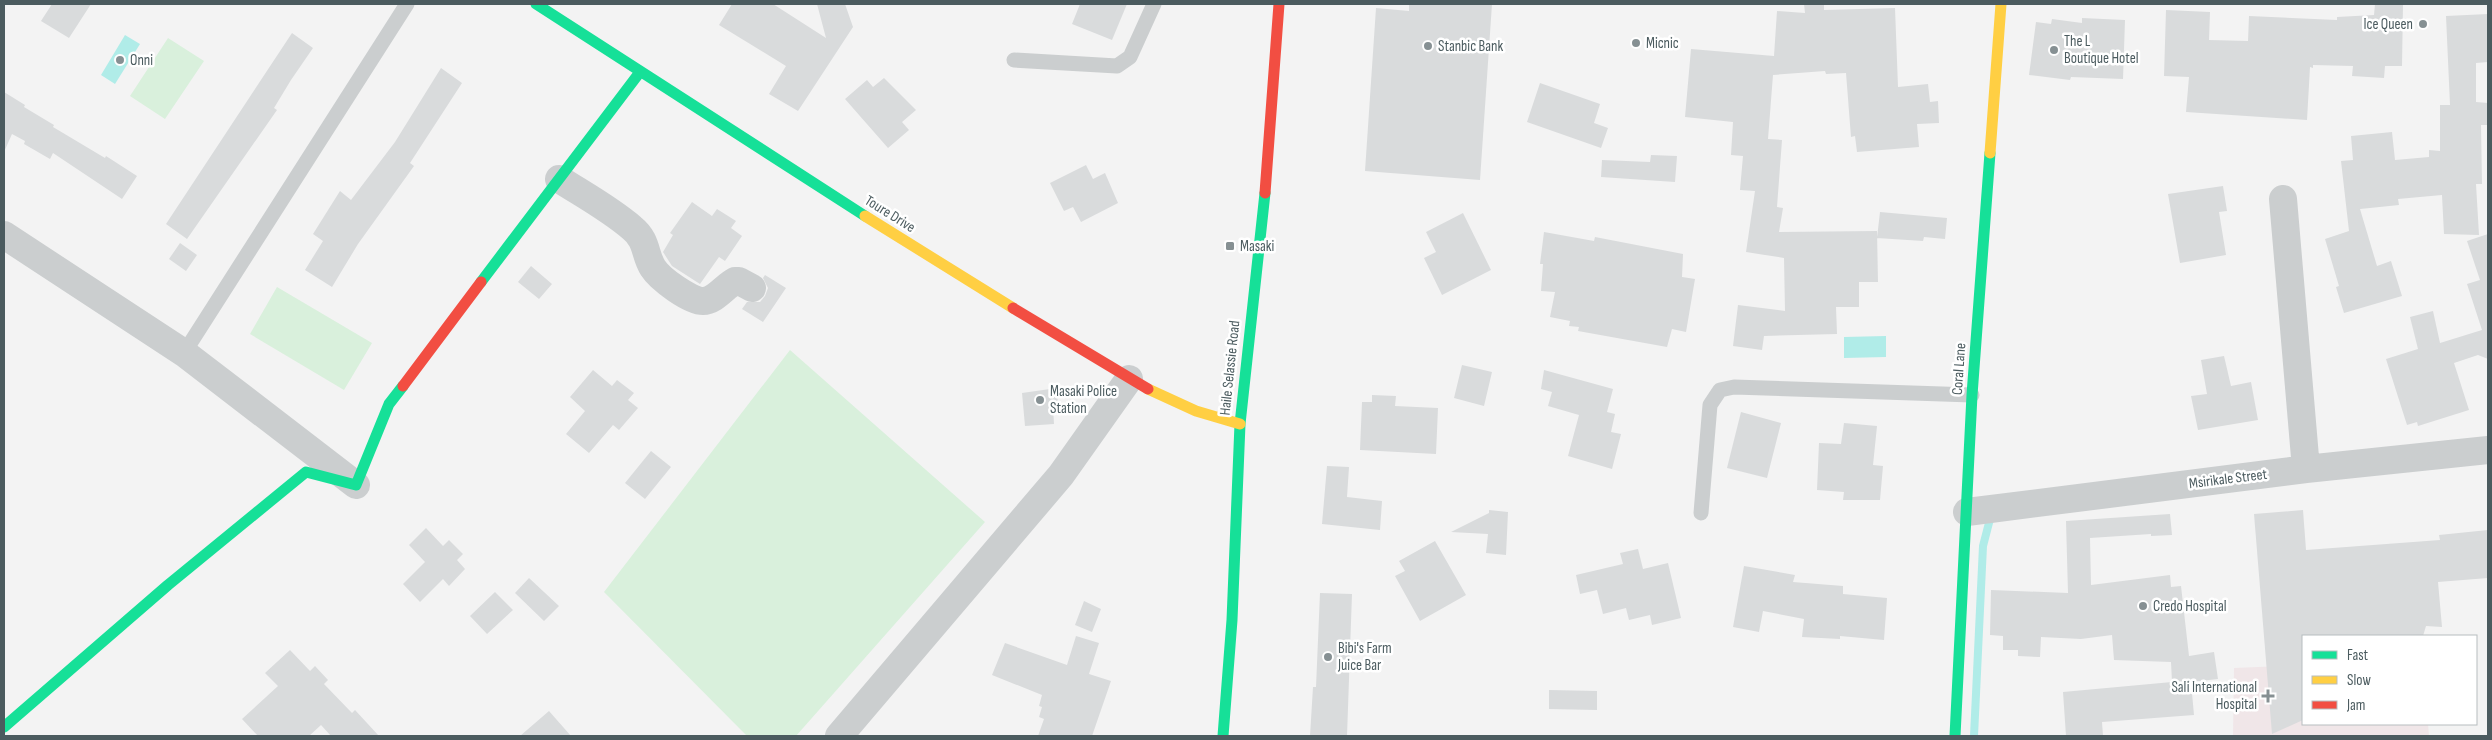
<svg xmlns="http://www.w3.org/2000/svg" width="2492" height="740" font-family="'Sofia Sans Condensed',sans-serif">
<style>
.medical{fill:#f0e6e8}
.green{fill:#d9f0dc}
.water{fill:#b0ece8}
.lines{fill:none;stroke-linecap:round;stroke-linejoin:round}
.stream{stroke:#b0ece8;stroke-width:8}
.building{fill:#d9dbdc}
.lane{stroke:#cbcecf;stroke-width:15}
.street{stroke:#cbcecf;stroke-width:28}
.fast{stroke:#16e098;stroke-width:11}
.slow{stroke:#ffcf43;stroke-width:11}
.jam{stroke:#f24e42;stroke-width:11}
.poi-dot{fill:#869093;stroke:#fff;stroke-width:2}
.labels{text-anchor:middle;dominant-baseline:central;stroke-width:5;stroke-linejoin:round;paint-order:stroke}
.poi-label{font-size:15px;fill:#4b5b5f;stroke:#fff;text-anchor:start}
.street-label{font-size:15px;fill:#4b5b5f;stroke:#fff}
</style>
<rect width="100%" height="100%" fill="#f3f3f3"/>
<path class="medical" d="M 2303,665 L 2303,724 L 2428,724 L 2429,736 L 2233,736 L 2234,668 Z"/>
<path class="green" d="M 168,38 L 204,61 L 165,119 L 130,96 Z
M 277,287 L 372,343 L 344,390 L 250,334 Z
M 790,350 L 985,522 L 796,736 L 747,736 L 604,592 Z"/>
<path class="water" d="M 125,35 L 140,44 L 115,84 L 101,75 Z
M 1886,336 L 1886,357 L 1844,358 L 1844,337 Z"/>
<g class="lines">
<path class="stream" d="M 1974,736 L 1983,546 L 1991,515"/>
</g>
<path class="building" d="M 52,4 L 91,4 L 69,38 L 41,21 Z
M 732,4 L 773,4 L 826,38 L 817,4 L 845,4 L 853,27 L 798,111 L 769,94 L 786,66 L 719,25 Z
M 1080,4 L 1127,4 L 1112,40 L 1072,24 Z
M 1409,4 L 1492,4 L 1480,180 L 1365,171 L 1376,8 L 1409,11 Z
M 1804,4 L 1824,4 L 1824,10 L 1895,8 L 1898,87 L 1928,84 L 1930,102 L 1938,101 L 1939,123 L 1917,124 L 1919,147 L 1857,152 L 1855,136 L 1851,137 L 1846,73 L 1826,74 L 1825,71 L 1773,75 L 1768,139 L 1782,140 L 1777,207 L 1783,208 L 1779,232 L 1877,231 L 1878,282 L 1859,282 L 1859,307 L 1836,307 L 1837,334 L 1764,336 L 1762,350 L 1733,346 L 1738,305 L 1785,311 L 1784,258 L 1746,252 L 1755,191 L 1740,190 L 1743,156 L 1731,155 L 1733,122 L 1685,117 L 1691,49 L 1774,56 L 1777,11 L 1805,13 Z
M 2375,4 L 2403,4 L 2402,66 L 2385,66 L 2384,78 L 2352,76 L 2353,66 L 2313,65 L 2313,68 L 2310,67 L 2307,120 L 2186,112 L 2189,77 L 2164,76 L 2166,10 L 2210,12 L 2209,40 L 2248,41 L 2249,16 L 2337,20 L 2337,17 L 2374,15 Z
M 2488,14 L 2488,62 L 2476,63 L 2476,102 L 2488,103 L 2488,125 L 2481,125 L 2482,184 L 2476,184 L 2479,235 L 2444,234 L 2442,195 L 2398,199 L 2399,205 L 2360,209 L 2377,266 L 2391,261 L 2402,296 L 2344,313 L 2336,287 L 2339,286 L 2325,239 L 2349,231 L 2341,161 L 2353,160 L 2351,136 L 2392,132 L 2395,160 L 2429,157 L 2429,150 L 2440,151 L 2440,105 L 2450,105 L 2446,16 Z
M 2082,18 L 2125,20 L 2123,79 L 2071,77 L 2070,80 L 2029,75 L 2036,22 L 2051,24 L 2052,19 L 2082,23 Z
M 292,33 L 313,48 L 291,80 L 274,108 L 277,110 L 187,239 L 166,224 Z
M 441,68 L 462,83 L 410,163 L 414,166 L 358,244 L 332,287 L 305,270 L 323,241 L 313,234 L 340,191 L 351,200 L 395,142 Z
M 884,78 L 916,110 L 902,122 L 909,130 L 888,148 L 845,99 L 867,80 L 873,87 Z
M 1540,83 L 1600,104 L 1594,123 L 1608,128 L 1601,148 L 1527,122 Z
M 4,92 L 25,105 L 24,107 L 54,125 L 53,127 L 105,158 L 106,156 L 137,176 L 122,199 L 53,153 L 50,159 L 24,144 L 25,141 L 12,134 L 4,152 Z
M 1651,155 L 1677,156 L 1675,182 L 1601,177 L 1602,160 L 1650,162 Z
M 1086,165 L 1093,179 L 1105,173 L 1118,203 L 1081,222 L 1073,207 L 1064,211 L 1050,183 Z
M 2223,186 L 2227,211 L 2219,212 L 2226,255 L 2180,263 L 2168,194 Z
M 692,202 L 712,216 L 717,209 L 736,221 L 731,228 L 742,236 L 725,261 L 719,257 L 700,284 L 672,266 L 663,252 L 673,235 L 670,233 Z
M 1880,212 L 1947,218 L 1945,239 L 1924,237 L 1923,241 L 1877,238 Z
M 1463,213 L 1491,270 L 1442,295 L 1424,258 L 1436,252 L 1426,232 Z
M 1544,232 L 1594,241 L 1595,237 L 1683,254 L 1682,277 L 1695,279 L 1686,332 L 1672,329 L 1667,347 L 1578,331 L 1579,327 L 1569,326 L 1570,321 L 1550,317 L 1555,292 L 1541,291 L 1543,264 L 1540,264 Z
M 2488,234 L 2488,359 L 2478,355 L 2454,363 L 2469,410 L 2418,426 L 2417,422 L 2407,425 L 2386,359 L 2418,349 L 2410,317 L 2433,311 L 2440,343 L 2482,330 L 2467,284 L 2480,280 L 2467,241 Z
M 180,243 L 197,255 L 186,271 L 169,259 Z
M 531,266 L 552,284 L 539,299 L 518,282 Z
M 765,275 L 786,288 L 763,322 L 742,309 L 747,302 L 760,302 L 765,296 L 768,288 L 763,278 Z
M 2224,356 L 2231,386 L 2251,382 L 2258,420 L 2198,430 L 2191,396 L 2207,394 L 2201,360 Z
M 1462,365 L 1492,372 L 1484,406 L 1454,398 Z
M 593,370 L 612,386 L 617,380 L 634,393 L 628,400 L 638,408 L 619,430 L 613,425 L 589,453 L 566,434 L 585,411 L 570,397 Z
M 1544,370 L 1613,389 L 1607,412 L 1615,414 L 1611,432 L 1621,434 L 1612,469 L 1568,456 L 1579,415 L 1548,406 L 1552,392 L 1541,389 Z
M 1057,388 L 1058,407 L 1053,407 L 1054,424 L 1025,426 L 1022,393 Z
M 1372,395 L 1396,396 L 1395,406 L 1438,408 L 1436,454 L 1360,450 L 1362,402 L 1372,402 Z
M 1741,412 L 1781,423 L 1767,478 L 1727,468 Z
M 1844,423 L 1877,426 L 1873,465 L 1883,466 L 1880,500 L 1843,500 L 1844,492 L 1817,490 L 1819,443 L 1841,444 Z
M 651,451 L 671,467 L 645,499 L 625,483 Z
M 1327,466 L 1349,467 L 1347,497 L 1382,501 L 1380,530 L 1322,524 Z
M 1489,510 L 1508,512 L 1506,555 L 1486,553 L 1488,534 L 1451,532 L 1489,513 Z
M 2303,510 L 2306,550 L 2440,540 L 2439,535 L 2488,530 L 2488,578 L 2438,582 L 2442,627 L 2426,626 L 2423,636 L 2303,636 L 2303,720 L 2272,734 L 2254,514 Z
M 2170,514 L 2172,535 L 2151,536 L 2151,534 L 2090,538 L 2091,585 L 2170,575 L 2171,587 L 2181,586 L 2189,656 L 2214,652 L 2218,679 L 2191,682 L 2194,715 L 2102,722 L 2103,736 L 2066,736 L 2063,692 L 2172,682 L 2171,662 L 2114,660 L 2112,635 L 2081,639 L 2041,637 L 2040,657 L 2018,656 L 2018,650 L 2003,650 L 2003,636 L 1990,635 L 1991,590 L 2068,593 L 2066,521 Z
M 426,528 L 443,546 L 449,540 L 463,554 L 457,560 L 465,569 L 449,586 L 443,579 L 420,602 L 403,584 L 425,562 L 409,545 Z
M 1435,541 L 1466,595 L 1420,621 L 1395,576 L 1405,571 L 1399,561 Z
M 1638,549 L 1643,569 L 1668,563 L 1681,618 L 1652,625 L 1650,615 L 1629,620 L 1626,608 L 1603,614 L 1597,590 L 1580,594 L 1576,575 L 1623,564 L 1620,553 Z
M 1744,566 L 1795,575 L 1793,582 L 1843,586 L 1843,594 L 1887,598 L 1884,640 L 1840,636 L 1840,639 L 1802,637 L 1804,619 L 1763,611 L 1759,632 L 1733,627 Z
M 529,578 L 559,606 L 544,621 L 515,593 Z
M 495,592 L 513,610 L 487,634 L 470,616 Z
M 1320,593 L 1352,594 L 1347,736 L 1310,736 L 1313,687 L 1316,687 Z
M 1084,601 L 1101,609 L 1092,632 L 1075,625 Z
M 1076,636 L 1099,643 L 1089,674 L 1111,681 L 1092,736 L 1038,736 L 1044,719 L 1039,717 L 1042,707 L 1039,706 L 1042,695 L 992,675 L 1005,643 L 1067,665 Z
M 290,650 L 310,671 L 315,666 L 328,680 L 324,684 L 352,713 L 355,710 L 379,736 L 331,736 L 321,725 L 309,736 L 258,736 L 242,719 L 278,686 L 265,673 Z
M 1549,690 L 1597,691 L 1597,710 L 1549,709 Z
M 549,711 L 571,736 L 520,736 Z"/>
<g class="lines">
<path class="lane" d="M 1014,60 L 1117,66 L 1130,57 L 1154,4
M 184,353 L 407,4
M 1701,513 L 1710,405 L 1720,390 L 1734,387 L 1972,395"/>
<path class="street" d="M 559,179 C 584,195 610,209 632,228 C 648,241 644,254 653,268 C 660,279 690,301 703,301 C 715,301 725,286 735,281 L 739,281 L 752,288
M 2283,199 L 2306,469
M 4,235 L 184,353 L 356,485
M 1967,512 L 2306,469 L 2488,450
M 839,736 L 1061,475 L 1129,379"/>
<path class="fast" d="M 536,4 L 865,216
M 481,282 L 640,72
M 4,727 L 168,585 L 306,472 L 356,485 L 389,404 L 403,386
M 1223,736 L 1232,620 L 1240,424 L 1265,193
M 1955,736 L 1972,395 L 1990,153"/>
<path class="slow" d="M 1990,153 L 2001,4
M 865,216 L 1013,308
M 1148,389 L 1196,411 L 1240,424"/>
<path class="jam" d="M 1265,193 L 1279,4
M 1013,308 L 1148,389
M 403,386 L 481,282"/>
</g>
<g class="poi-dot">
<circle cx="2423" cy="24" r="5"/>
<circle cx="1636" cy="43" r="5"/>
<circle cx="1428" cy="46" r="5"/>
<circle cx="2054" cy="50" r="5"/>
<circle cx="120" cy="60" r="5"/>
<rect x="1225" y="241" width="10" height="10" rx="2.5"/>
<circle cx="1040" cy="400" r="5"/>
<circle cx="2143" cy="606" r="5"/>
<circle cx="1328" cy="657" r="5"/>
<path d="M2265.5 688.5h5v5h5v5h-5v5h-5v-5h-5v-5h5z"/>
</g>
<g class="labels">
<g class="poi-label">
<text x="2413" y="24" text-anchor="end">Ice Queen</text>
<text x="2064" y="41">The L<tspan x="2064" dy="17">Boutique Hotel</tspan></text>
<text x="1646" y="43">Micnic</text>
<text x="1438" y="46">Stanbic Bank</text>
<text x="130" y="60">Onni</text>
<text x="1240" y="246">Masaki</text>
<text x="1050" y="391">Masaki Police<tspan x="1050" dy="17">Station</tspan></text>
<text x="2153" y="606">Credo Hospital</text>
<text x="1338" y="648">Bibi's Farm<tspan x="1338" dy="17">Juice Bar</tspan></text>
<text x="2257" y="687" text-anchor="end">Sali International<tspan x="2257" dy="17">Hospital</tspan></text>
</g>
<g class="street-label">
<text transform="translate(890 214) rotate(32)">Toure Drive</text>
<text transform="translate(1230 368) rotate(-84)">Haile Selassie Road</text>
<text transform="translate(1959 369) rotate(-86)">Coral Lane</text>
<text transform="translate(2228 479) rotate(-7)">Msirikale Street</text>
</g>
</g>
<rect width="2492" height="740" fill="none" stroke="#4b5b5f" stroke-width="10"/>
<rect x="2302" y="635" width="175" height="90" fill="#ffffff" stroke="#b7bdbf"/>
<rect x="2312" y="651" width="25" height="8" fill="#16e098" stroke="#b7bdbf"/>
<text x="2347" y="660" font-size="15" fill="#4b5b5f">Fast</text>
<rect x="2312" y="676" width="25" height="8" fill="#ffcf43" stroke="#b7bdbf"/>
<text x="2347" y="685" font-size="15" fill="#4b5b5f">Slow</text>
<rect x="2312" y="701" width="25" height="8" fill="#f24e42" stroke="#b7bdbf"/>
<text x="2347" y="710" font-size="15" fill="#4b5b5f">Jam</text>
</svg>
